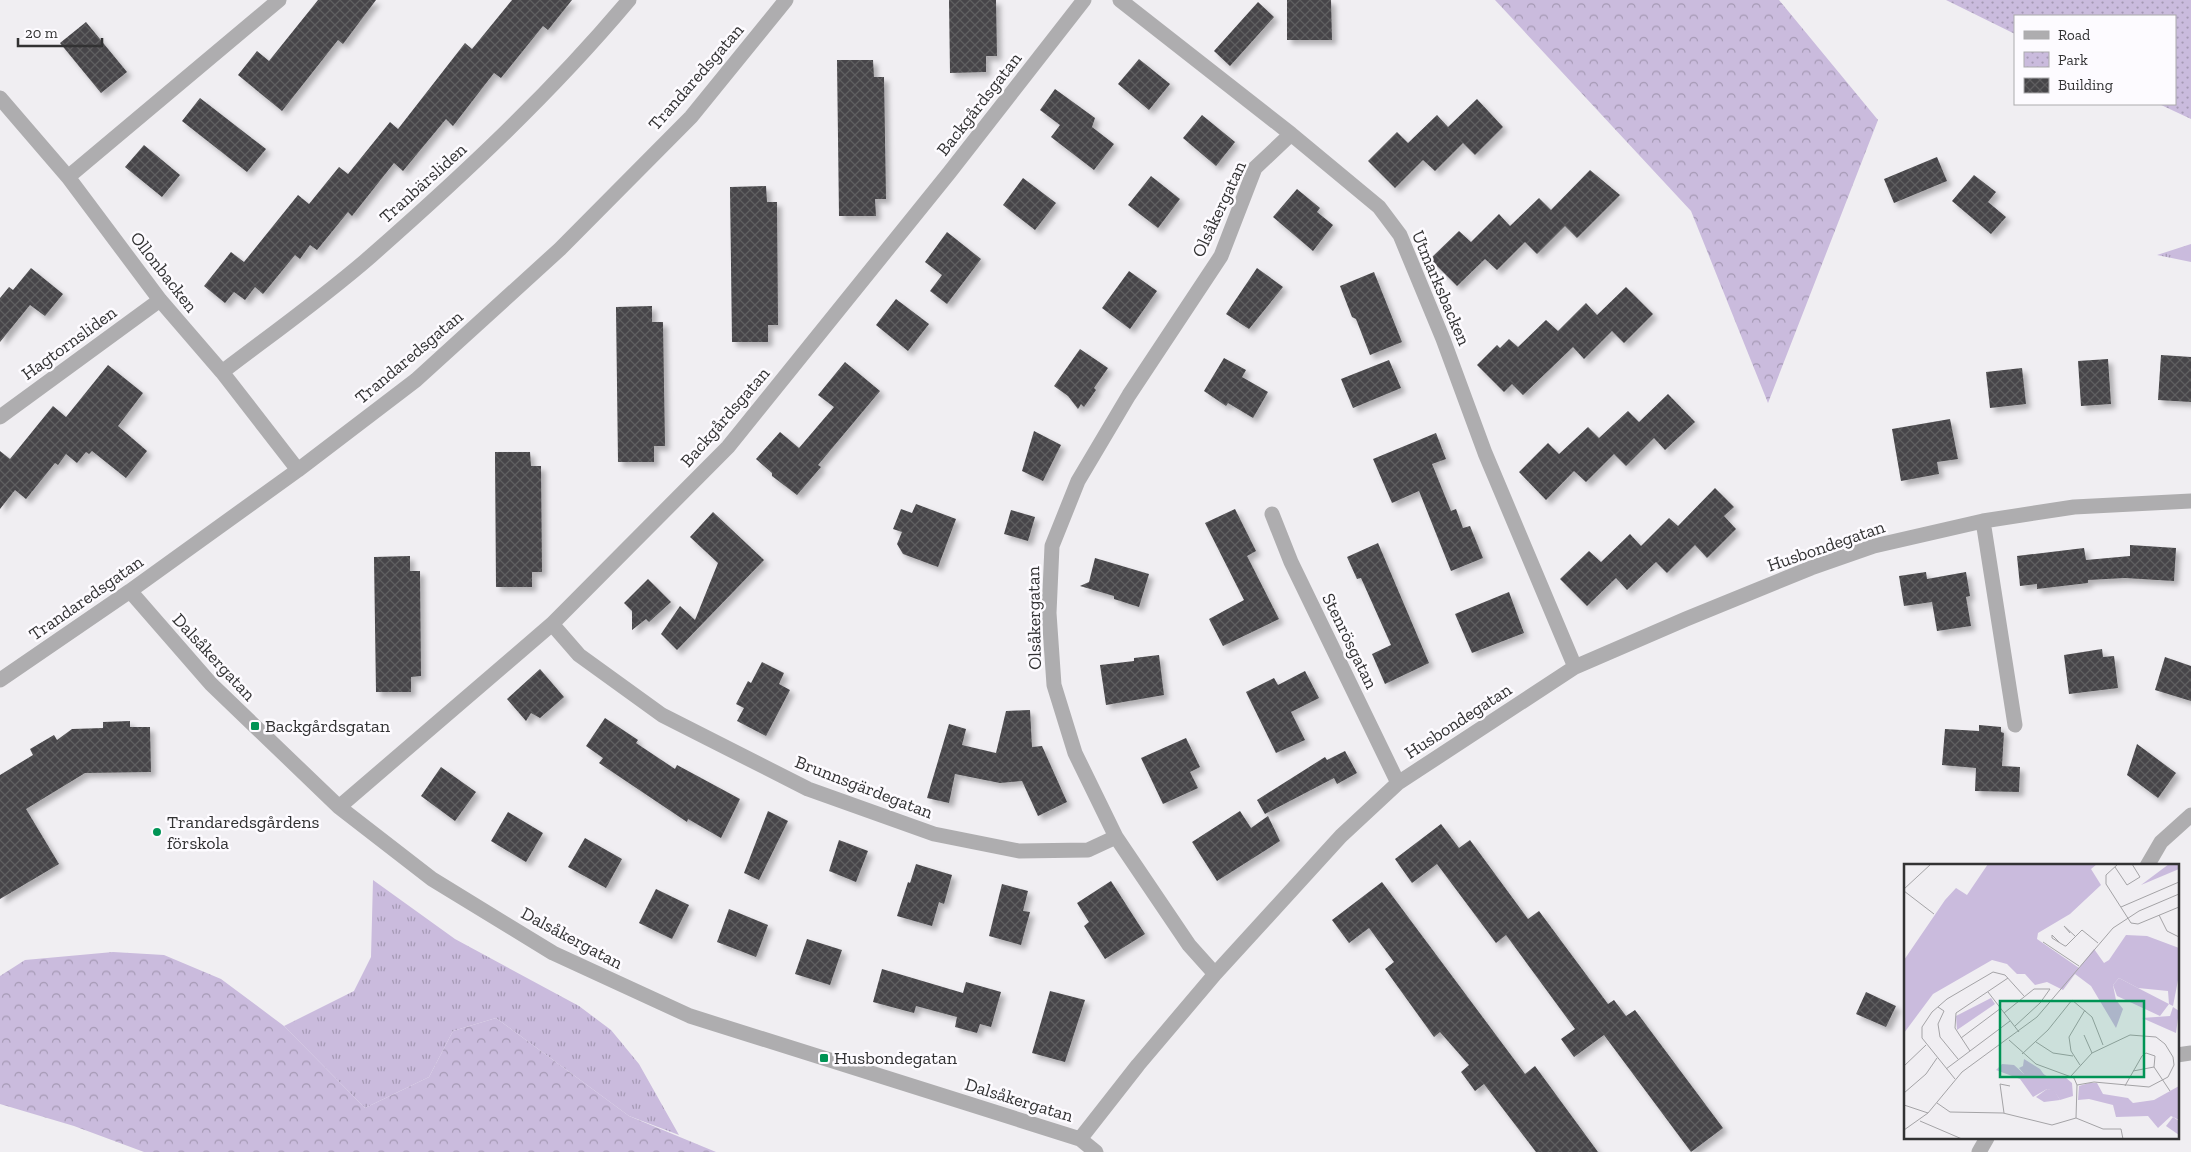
<svg xmlns="http://www.w3.org/2000/svg" width="2191" height="1152" font-family="'Zilla Slab',serif">
<style>
.grass{fill:url(#grass-tufts)}
.forest{fill:url(#forest-crowns)}
.park{fill:url(#park-dots)}
.building{fill:url(#building-cross-hatch);filter:url(#shadow)}
.lines{fill:none;stroke-linecap:round;stroke-linejoin:round}
.minor{stroke:#aeadaf;stroke-width:15}
.poi-dot{fill:#009455;stroke:#fdfbff;stroke-width:2}
.labels{text-anchor:middle;dominant-baseline:central;stroke-width:5;stroke-linejoin:round;paint-order:stroke}
.street-label{font-size:18px;fill:#323233;stroke:#fdfbff}
.poi-label{font-size:18px;fill:#323233;stroke:#fdfbff;text-anchor:start}
.inset-road{fill:none;stroke:#a4a3a6;stroke-width:1}
.view{fill:#009455;fill-opacity:0.15;stroke:#009455;stroke-width:2.5}
.inset-edge{fill:none;stroke:#323233;stroke-width:2.5}
</style>
<defs>
<pattern id="grass-tufts" width="24" height="20" patternUnits="userSpaceOnUse" patternTransform="scale(1.25)"><rect width="24" height="20" fill="#cabbdd"/><path d="M3 7l-1-3M5 7V3M7 7l1-3M15 17l-1-3M17 17v-4M19 17l1-3" fill="none" stroke="#a599b4"/></pattern>
<pattern id="forest-crowns" width="20" height="18" patternUnits="userSpaceOnUse" patternTransform="scale(1.25)"><rect width="20" height="18" fill="#cabbdd"/><path d="M2 6a3 3 0 1 1 6 0M12 15a3 3 0 1 1 6 0" fill="none" stroke="#a599b4"/></pattern>
<pattern id="park-dots" width="8" height="8" patternUnits="userSpaceOnUse" patternTransform="scale(1.25)"><rect width="8" height="8" fill="#cabbdd"/><path d="M2 2h.1M6 6h.1" fill="none" stroke="#a599b4" stroke-width="1.8" stroke-linecap="round"/></pattern>
<pattern id="building-cross-hatch" width="8" height="8" patternUnits="userSpaceOnUse" patternTransform="scale(1.25)"><rect width="8" height="8" fill="#464548"/><path d="M0 0l8 8M0 8l8-8" fill="none" stroke="#5f5e60"/></pattern>
<filter id="shadow"><feDropShadow dx="4.5" dy="4.5" stdDeviation="2.5" flood-color="#0004"/></filter>
</defs>
<rect width="100%" height="100%" fill="#f0eef2"/>
<path class="grass" d="M 2191,244 L 2191,262 L 2157,255 Z
M 373,880 L 455,939 L 579,1006 L 611,1030 L 639,1064 L 679,1135 L 629,1116 L 496,1018 L 453,1031 L 429,1077 L 365,1108 L 284,1026 L 354,991 L 371,957 Z"/>
<path class="forest" d="M 1495,0 L 1779,0 L 1878,120 L 1768,403 L 1691,211 Z
M 113,952 L 164,955 L 221,979 L 284,1026 L 365,1108 L 429,1077 L 453,1031 L 496,1018 L 629,1116 L 716,1152 L 144,1152 L 74,1126 L 0,1104 L 0,976 L 25,960 Z"/>
<path class="park" d="M 1946,0 L 2191,0 L 2191,119 L 2159,104 L 2175,104 L 2175,16 L 2015,16 L 2015,34 Z"/>
<path class="building" d="M 318,0 L 376,0 L 343,44 L 338,40 L 282,111 L 238,75 L 257,51 L 269,61 Z
M 512,0 L 572,0 L 548,30 L 543,26 L 501,78 L 494,73 L 453,126 L 446,119 L 403,171 L 394,163 L 352,216 L 348,212 L 317,250 L 310,245 L 300,259 L 295,255 L 263,294 L 255,287 L 245,300 L 234,292 L 225,303 L 204,286 L 231,252 L 244,262 L 298,195 L 309,204 L 339,167 L 348,174 L 390,122 L 398,129 L 465,43 L 472,49 Z
M 949,0 L 996,0 L 997,56 L 986,56 L 986,72 L 950,73 Z
M 1287,0 L 1331,0 L 1332,40 L 1287,40 Z
M 1258,2 L 1274,17 L 1230,66 L 1214,51 Z
M 86,22 L 127,72 L 101,93 L 60,43 Z
M 1139,59 L 1170,84 L 1149,110 L 1118,84 Z
M 837,60 L 873,60 L 874,77 L 884,77 L 886,199 L 875,199 L 876,216 L 839,216 Z
M 1055,89 L 1095,118 L 1092,127 L 1114,144 L 1094,170 L 1051,137 L 1060,125 L 1040,110 Z
M 200,98 L 266,149 L 247,172 L 182,121 Z
M 1477,99 L 1503,127 L 1475,155 L 1463,143 L 1435,171 L 1423,160 L 1395,188 L 1368,161 L 1397,132 L 1408,143 L 1437,115 L 1448,127 Z
M 1202,115 L 1235,142 L 1216,166 L 1183,138 Z
M 144,145 L 180,175 L 162,197 L 125,167 Z
M 1937,157 L 1947,181 L 1894,203 L 1884,179 Z
M 1590,170 L 1620,195 L 1577,238 L 1565,226 L 1537,254 L 1525,242 L 1497,270 L 1485,259 L 1457,286 L 1430,259 L 1459,231 L 1471,242 L 1499,214 L 1510,226 L 1539,198 L 1551,210 Z
M 1974,175 L 1996,192 L 1988,202 L 2006,217 L 1991,234 L 1952,201 Z
M 1151,176 L 1180,199 L 1158,228 L 1128,205 Z
M 1023,178 L 1056,203 L 1035,230 L 1003,205 Z
M 766,186 L 767,202 L 777,202 L 778,325 L 768,325 L 768,342 L 732,342 L 730,187 Z
M 1297,189 L 1320,208 L 1317,212 L 1333,225 L 1313,251 L 1273,217 Z
M 947,232 L 981,259 L 947,304 L 930,291 L 942,275 L 925,262 Z
M 31,268 L 63,294 L 45,316 L 30,305 L 0,342 L 0,298 L 9,287 L 13,290 Z
M 1257,268 L 1283,287 L 1249,329 L 1226,314 Z
M 1129,271 L 1157,291 L 1130,329 L 1102,308 Z
M 1374,272 L 1402,342 L 1370,355 L 1356,319 L 1352,317 L 1340,286 Z
M 1626,287 L 1653,314 L 1624,343 L 1612,331 L 1584,359 L 1573,347 L 1523,395 L 1512,384 L 1504,392 L 1477,365 L 1497,345 L 1500,348 L 1509,339 L 1518,347 L 1546,320 L 1558,331 L 1586,303 L 1597,315 Z
M 896,299 L 929,324 L 908,351 L 876,325 Z
M 652,306 L 652,322 L 663,322 L 665,446 L 654,446 L 654,462 L 618,462 L 616,307 Z
M 1080,349 L 1108,368 L 1094,388 L 1096,390 L 1084,407 L 1081,404 L 1078,409 L 1068,396 L 1054,386 Z
M 2161,355 L 2191,357 L 2191,402 L 2158,400 Z
M 1224,358 L 1246,370 L 1242,377 L 1268,392 L 1253,418 L 1228,403 L 1226,406 L 1204,391 Z
M 2108,359 L 2111,404 L 2081,406 L 2078,361 Z
M 1389,360 L 1401,388 L 1353,408 L 1341,379 Z
M 845,362 L 880,391 L 818,465 L 821,467 L 797,495 L 772,476 L 772,473 L 756,459 L 780,432 L 799,448 L 834,407 L 818,395 Z
M 108,365 L 143,393 L 118,426 L 147,451 L 126,478 L 92,451 L 89,454 L 86,452 L 77,463 L 66,454 L 58,465 L 55,463 L 26,499 L 15,490 L 0,509 L 0,451 L 10,459 L 53,406 L 66,417 Z
M 2022,368 L 2026,404 L 1990,408 L 1986,372 Z
M 1668,394 L 1695,422 L 1665,450 L 1654,438 L 1626,466 L 1614,454 L 1586,482 L 1574,471 L 1546,500 L 1519,472 L 1548,443 L 1559,454 L 1588,427 L 1599,438 L 1628,411 L 1639,422 Z
M 1950,419 L 1958,459 L 1937,462 L 1939,474 L 1901,481 L 1892,429 Z
M 1034,431 L 1061,445 L 1043,481 L 1022,471 Z
M 1436,433 L 1446,459 L 1432,464 L 1451,511 L 1456,509 L 1463,528 L 1470,526 L 1483,558 L 1451,571 L 1419,491 L 1392,503 L 1373,459 Z
M 495,452 L 530,452 L 531,466 L 541,466 L 542,572 L 532,572 L 532,587 L 496,587 Z
M 1715,488 L 1734,507 L 1724,516 L 1736,529 L 1707,558 L 1695,545 L 1667,573 L 1656,562 L 1627,590 L 1616,578 L 1587,606 L 1560,579 L 1589,551 L 1601,562 L 1630,534 L 1641,546 L 1669,518 L 1678,526 Z
M 916,504 L 956,519 L 938,567 L 903,554 L 897,544 L 902,532 L 893,529 L 901,509 L 912,513 Z
M 1235,509 L 1256,551 L 1247,556 L 1279,619 L 1223,646 L 1209,619 L 1244,600 L 1205,523 Z
M 1011,510 L 1035,517 L 1028,541 L 1004,534 Z
M 713,512 L 764,560 L 677,650 L 661,634 L 680,606 L 695,620 L 718,563 L 690,537 Z
M 1378,543 L 1429,663 L 1385,684 L 1372,654 L 1391,645 L 1361,578 L 1357,579 L 1347,557 Z
M 2130,545 L 2176,548 L 2174,581 L 2125,578 L 2088,580 L 2088,583 L 2037,589 L 2037,584 L 2020,586 L 2017,556 L 2084,548 L 2086,560 L 2130,556 Z
M 410,556 L 410,571 L 420,571 L 421,676 L 411,677 L 411,692 L 376,692 L 374,557 Z
M 1095,558 L 1149,574 L 1139,607 L 1114,599 L 1114,596 L 1080,586 L 1089,582 Z
M 1926,572 L 1927,579 L 1966,572 L 1970,596 L 1966,597 L 1971,626 L 1937,631 L 1932,602 L 1904,606 L 1899,576 Z
M 648,579 L 671,602 L 649,622 L 646,619 L 632,630 L 632,611 L 624,603 Z
M 1509,592 L 1524,633 L 1472,653 L 1455,614 Z
M 2102,649 L 2103,657 L 2114,656 L 2118,688 L 2069,694 L 2064,655 Z
M 1159,655 L 1164,695 L 1106,705 L 1100,665 L 1134,661 L 1134,658 Z
M 2165,657 L 2191,666 L 2191,701 L 2155,690 Z
M 762,662 L 784,673 L 779,684 L 790,690 L 766,736 L 737,721 L 744,708 L 736,704 L 748,681 L 751,683 Z
M 540,669 L 564,697 L 540,718 L 531,713 L 526,721 L 507,699 Z
M 1305,671 L 1319,698 L 1291,712 L 1305,740 L 1276,753 L 1246,692 L 1274,678 L 1278,685 Z
M 1030,710 L 1032,747 L 1042,746 L 1067,802 L 1038,816 L 1022,781 L 1000,783 L 955,774 L 949,803 L 927,798 L 949,724 L 966,729 L 962,745 L 996,753 L 1006,711 Z
M 605,718 L 638,740 L 636,743 L 675,769 L 677,765 L 740,799 L 721,838 L 688,819 L 687,822 L 599,763 L 603,758 L 586,746 Z
M 130,721 L 130,727 L 150,727 L 151,772 L 85,773 L 26,809 L 59,864 L 0,899 L 0,775 L 33,755 L 30,749 L 54,735 L 57,740 L 72,729 L 103,728 L 103,722 Z
M 1979,725 L 2001,727 L 2001,732 L 2004,733 L 2002,766 L 2020,767 L 2019,792 L 1975,791 L 1976,768 L 1942,765 L 1945,729 L 1979,731 Z
M 1186,738 L 1200,767 L 1190,772 L 1198,788 L 1163,804 L 1141,758 Z
M 2137,744 L 2176,773 L 2158,798 L 2127,775 Z
M 1345,751 L 1357,773 L 1337,784 L 1334,778 L 1265,814 L 1257,800 L 1325,757 L 1327,760 Z
M 441,767 L 476,792 L 455,821 L 421,796 Z
M 768,811 L 788,821 L 759,880 L 744,873 Z
M 1240,811 L 1251,828 L 1268,816 L 1280,841 L 1217,881 L 1192,842 Z
M 508,812 L 543,833 L 526,862 L 491,841 Z
M 1441,824 L 1459,848 L 1470,840 L 1528,919 L 1539,911 L 1608,1004 L 1614,1000 L 1626,1016 L 1635,1010 L 1723,1128 L 1691,1152 L 1604,1035 L 1574,1057 L 1561,1039 L 1575,1029 L 1506,935 L 1496,943 L 1437,864 L 1412,883 L 1395,859 Z
M 585,838 L 622,859 L 606,888 L 568,867 Z
M 839,840 L 868,851 L 856,882 L 829,871 Z
M 916,864 L 952,875 L 944,904 L 939,902 L 932,926 L 897,916 L 908,882 L 910,883 Z
M 1111,881 L 1145,934 L 1105,959 L 1084,926 L 1089,922 L 1077,903 Z
M 1382,882 L 1525,1074 L 1535,1066 L 1598,1152 L 1536,1152 L 1484,1084 L 1475,1091 L 1461,1072 L 1469,1065 L 1440,1032 L 1434,1037 L 1385,969 L 1394,962 L 1369,928 L 1349,943 L 1332,920 Z
M 1002,884 L 1028,891 L 1023,911 L 1030,912 L 1021,945 L 989,936 Z
M 656,889 L 689,905 L 672,939 L 639,923 Z
M 729,909 L 768,925 L 756,957 L 717,942 Z
M 807,939 L 842,950 L 830,985 L 795,974 Z
M 882,969 L 963,993 L 966,982 L 1001,992 L 991,1027 L 980,1024 L 977,1033 L 955,1027 L 957,1017 L 916,1006 L 914,1013 L 873,1002 Z
M 1050,991 L 1085,1000 L 1065,1062 L 1032,1053 Z
M 1866,992 L 1896,1006 L 1886,1027 L 1856,1014 Z"/>
<g class="lines">
<path class="minor" d="M 1120,0 L 1291,134 L 1379,207 L 1400,235 L 1443,339 L 1485,453 L 1575,667
M 0,98 L 68,177 L 160,300 L 222,372 L 298,470
M 68,177 L 279,0
M 222,372 C 272,334 324,297 371,256 C 462,176 551,93 629,0
M 0,417 L 160,300
M 1272,514 L 1291,562 L 1398,783
M 1983,521 L 2015,725
M 130,591 L 211,684 L 339,807 L 432,879 L 553,953 L 690,1016 L 1080,1139 L 1096,1152
M 552,624 L 579,655 L 662,715 L 808,789 L 934,834 L 1019,851 L 1088,850 L 1116,837
M 0,680 L 130,591 L 298,470 L 416,380 L 560,249 L 691,117 L 786,0
M 339,807 L 552,624 L 728,447 L 949,173 L 1084,0
M 2147,866 L 2161,842 L 2191,815
M 1215,974 L 1189,945 L 1116,837 L 1075,753 L 1054,685 L 1049,613 L 1052,546 L 1078,481 L 1129,395 L 1221,256 L 1255,168 L 1291,134
M 2177,1055 L 2191,1053
M 1080,1139 L 1138,1065 L 1215,974 L 1341,836 L 1398,783 L 1575,667 L 1686,619 L 1811,568 L 1874,546 L 1983,521 L 2074,507 L 2191,501
M 1979,1152 L 1987,1138"/>
</g>
<g class="poi-dot">
<rect x="250" y="721" width="10" height="10" rx="2.5"/>
<circle cx="157" cy="832" r="5"/>
<rect x="819" y="1053" width="10" height="10" rx="2.5"/>
</g>
<g class="labels">
<g class="street-label">
<text transform="translate(696 77) rotate(-49)">Trandaredsgatan</text>
<text transform="translate(979 104) rotate(-52)">Backgårdsgatan</text>
<text transform="translate(423 183) rotate(-42)">Tranbärsliden</text>
<text transform="translate(1219 209) rotate(-65)">Olsåkergatan</text>
<text transform="translate(164 272) rotate(52)">Ollonbacken</text>
<text transform="translate(1441 288) rotate(67)">Utmarksbacken</text>
<text transform="translate(69 343) rotate(-36)">Hagtornsliden</text>
<text transform="translate(409 357) rotate(-40)">Trandaredsgatan</text>
<text transform="translate(725 417) rotate(-49)">Backgårdsgatan</text>
<text transform="translate(1826 546) rotate(-19)">Husbondegatan</text>
<text transform="translate(86 598) rotate(-35)">Trandaredsgatan</text>
<text transform="translate(1034 618) rotate(-91)">Olsåkergatan</text>
<text transform="translate(1350 641) rotate(64)">Stenrösgatan</text>
<text transform="translate(214 657) rotate(47)">Dalsåkergatan</text>
<text transform="translate(1458 721) rotate(-33)">Husbondegatan</text>
<text transform="translate(864 787) rotate(21)">Brunnsgärdegatan</text>
<text transform="translate(572 938) rotate(28)">Dalsåkergatan</text>
<text transform="translate(1019 1100) rotate(17)">Dalsåkergatan</text>
</g>
<g class="poi-label">
<text x="265" y="726">Backgårdsgatan</text>
<text x="167" y="822">Trandaredsgårdens<tspan x="167" dy="21">förskola</tspan></text>
<text x="834" y="1058">Husbondegatan</text>
</g>
</g>
<g transform="translate(1904 864)">
<rect width="275" height="275" fill="#f0eef2"/>
<path d="M 269,143 L 275,147 L 272,169 L 238,154 L 266,152 ZM 120,195 L 136,205 L 141,212 L 120,210 L 115,204 L 119,202 ZM 143,225 L 150,226 L 156,236 L 140,238 L 132,233 Z" fill="#cabbdd"/>
<path d="M 84,0 L 193,0 L 187,5 L 197,21 L 166,50 L 134,69 L 133,75 L 175,104 L 190,85 L 200,99 L 205,96 L 222,71 L 243,72 L 275,84 L 275,111 L 269,142 L 265,140 L 264,127 L 234,124 L 215,114 L 209,121 L 212,136 L 219,145 L 212,164 L 187,122 L 171,110 L 159,126 L 143,118 L 131,121 L 121,110 L 113,110 L 103,100 L 88,96 L 29,130 L 0,169 L 0,96 L 41,36 L 52,24 L 63,31 ZM 98,200 L 110,201 L 120,210 L 129,204 L 146,214 L 161,213 L 168,219 L 169,232 L 156,236 L 150,227 L 143,225 L 129,233 L 116,215 L 92,206 ZM 185,219 L 193,219 L 199,230 L 224,234 L 229,239 L 250,236 L 275,222 L 275,256 L 267,252 L 254,264 L 244,252 L 212,253 L 209,241 L 185,235 L 174,236 L 175,222 Z" fill="#cabbdd"/>
<path d="M 265,0 L 275,0 L 275,5 L 237,21 ZM 215,114 L 234,124 L 265,140 L 256,152 L 213,132 L 209,121 ZM 87,134 L 91,140 L 53,166 L 52,152 Z" fill="#cabbdd"/>
<path d="M 269,253 L 275,257 L 275,271 L 262,262 Z" fill="#cabbdd"/>
<path class="inset-road" d="M 214,0 L 202,11 L 202,20 L 227,59 L 234,60 L 275,43M 211,3 L 223,21 L 236,13 L 228,0M 0,25 L 27,0M 0,27 L 30,50M 217,43 L 275,18M 255,51 L 263,67 L 275,73M 166,69 L 160,62 L 171,72M 139,78 L 175,102M 156,79 L 148,71 L 148,74 L 161,82 L 162,82 L 178,66 L 194,79M 84,128 L 115,168M 34,143 L 40,147 L 34,160 L 36,173 L 54,195M 100,149 L 130,125 L 146,125 L 136,139 L 111,162M 180,171 L 188,189M 57,174 L 97,144M 105,176 L 132,200 L 170,214 L 173,221 L 172,254M 132,178 L 149,189 L 169,192M 66,187 L 51,164 L 52,149 L 104,114M 118,190 L 144,166 L 168,136 L 188,153 L 199,181M 176,201 L 167,187 L 165,173 L 181,146M 0,202 L 22,181M 250,203 L 266,227M 42,205 L 106,157M 167,212 L 188,189 L 226,171 L 252,173 L 261,180 L 269,193 L 270,201 L 264,213 L 245,223 L 190,218 L 173,221M 51,215 L 18,174 L 18,163 L 28,148 L 43,135 L 89,108 L 101,111 L 120,132M 221,222 L 222,220 L 238,192 L 242,189 L 251,192 L 250,203 L 229,207M 0,229 L 22,210 L 33,194M 33,239 L 46,248 L 99,249 L 148,261 L 172,254 L 199,265 L 217,265 L 219,275M 0,241 L 24,249M 100,249 L 96,220 L 106,222M 16,257 L 58,275M 0,266 L 24,249 L 58,208 L 133,153 L 209,64 L 235,47 L 275,30"/>
<path class="view" d="M 96,137 L 240,137 L 240,213 L 96,213 Z"/>
<rect width="275" height="275" class="inset-edge"/>
</g>
<rect x="2014" y="15" width="162" height="90" fill="#fdfbff" stroke="#acabad"/>
<rect x="2024" y="31" width="25" height="8" fill="#aeadaf" stroke="#acabad"/>
<text x="2058" y="40" font-size="15" fill="#323233">Road</text>
<rect x="2024" y="52" width="25" height="15" fill="url(#park-dots)" stroke="#acabad"/>
<text x="2058" y="65" font-size="15" fill="#323233">Park</text>
<rect x="2024" y="78" width="25" height="15" fill="url(#building-cross-hatch)" stroke="#acabad"/>
<text x="2058" y="90" font-size="15" fill="#323233">Building</text>
<path d="M18 38v8h84v-8" fill="none" stroke="#323233" stroke-width="2.5"/>
<text x="25" y="38" font-size="15" fill="#323233" stroke="#fdfbff" stroke-width="4" paint-order="stroke">20 m</text>
</svg>
